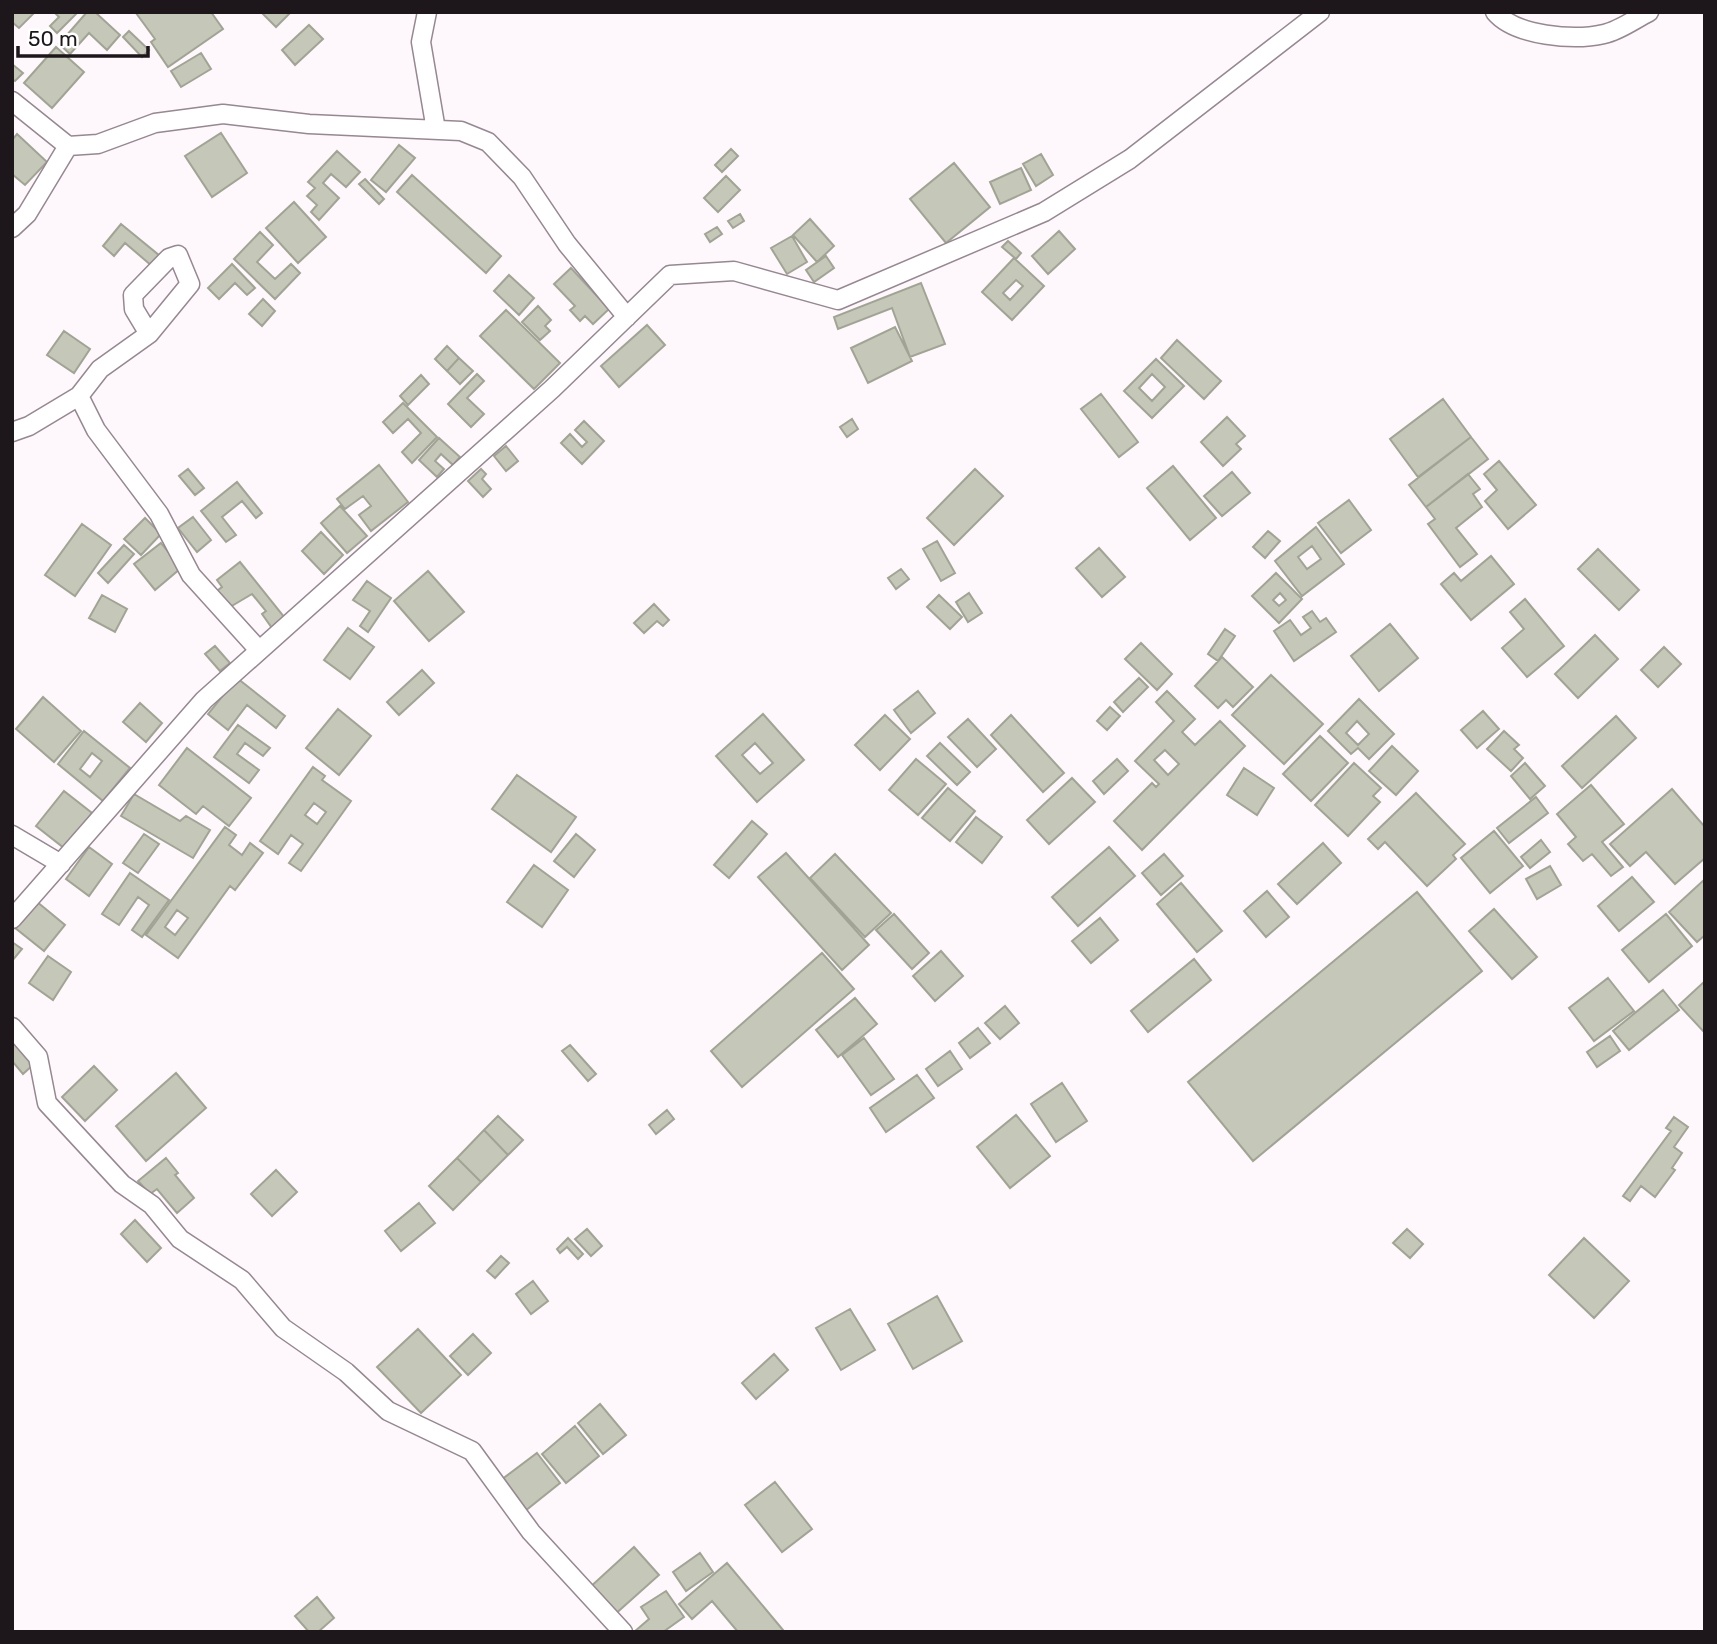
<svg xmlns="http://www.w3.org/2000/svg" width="1717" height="1644" font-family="Rubik,sans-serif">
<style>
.building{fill:#c5c8b8;stroke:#a1a494;stroke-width:2;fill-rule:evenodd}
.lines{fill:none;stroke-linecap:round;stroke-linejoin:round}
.street-casing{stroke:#968791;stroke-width:21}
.street{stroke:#fff;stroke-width:18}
</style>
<rect width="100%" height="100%" fill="#fef7fc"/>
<path class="building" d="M 12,12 L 33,12 L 34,13 L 19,28 L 12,22 Z
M 54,12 L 78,12 L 57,33 L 50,26 L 59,17 Z
M 87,12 L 95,12 L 120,35 L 107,50 L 89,33 L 70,54 L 59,44 Z
M 211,12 L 223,29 L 168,67 L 151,42 L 155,39 L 136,13 Z
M 261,12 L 291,12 L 276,27 Z
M 309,25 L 323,39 L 295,65 L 282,50 Z
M 129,31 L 149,50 L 142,57 L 123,37 Z
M 56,47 L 84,72 L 52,108 L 24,83 Z
M 201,53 L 211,69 L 181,87 L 171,71 Z
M 12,64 L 23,73 L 15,81 L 12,79 Z
M 221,133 L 247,173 L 212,197 L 185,156 Z
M 17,134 L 47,162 L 25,185 L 12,174 L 12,140 Z
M 399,145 L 415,158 L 386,192 L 371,180 Z
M 731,149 L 738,156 L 722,172 L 715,165 Z
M 337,151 L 360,172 L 346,187 L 331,174 L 323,183 L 339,198 L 319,220 L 311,212 L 317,205 L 307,196 L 315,188 L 308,182 Z
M 1041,154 L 1053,175 L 1036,186 L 1023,164 Z
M 954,163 L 990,207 L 946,243 L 910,199 Z
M 1021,168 L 1031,190 L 1000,204 L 990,182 Z
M 412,175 L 501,256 L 486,273 L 397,192 Z
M 726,176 L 740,190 L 718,212 L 704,198 Z
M 365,179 L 384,199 L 379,204 L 359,184 Z
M 294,202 L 326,237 L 298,263 L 266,228 Z
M 740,214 L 744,221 L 733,228 L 728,221 Z
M 810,219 L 834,246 L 817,262 L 793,235 Z
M 121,224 L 160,256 L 152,266 L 125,243 L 114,256 L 103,246 Z
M 717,227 L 722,234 L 710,242 L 705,234 Z
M 1059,231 L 1075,249 L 1048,274 L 1032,256 Z
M 260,232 L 273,245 L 257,262 L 275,279 L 291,264 L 300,273 L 275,299 L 234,259 Z
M 792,236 L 807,262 L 787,274 L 771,248 Z
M 1008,241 L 1021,253 L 1016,259 L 1002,247 Z
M 826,256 L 834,268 L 814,282 L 806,270 Z
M 1014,258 L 1044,286 L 1012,320 L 982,292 ZM 1016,280 L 1023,286 L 1010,300 L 1003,293 Z
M 232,264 L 255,288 L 247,295 L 235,283 L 219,299 L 208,288 Z
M 571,268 L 609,309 L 593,324 L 585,316 L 580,321 L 570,310 L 575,306 L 554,284 Z
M 509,275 L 534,298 L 519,315 L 494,291 Z
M 921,283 L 945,344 L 910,357 L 892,308 L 838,329 L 834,317 Z
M 263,299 L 275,311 L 262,326 L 249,314 Z
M 538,306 L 551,320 L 545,326 L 550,331 L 540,340 L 522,322 Z
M 506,310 L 560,363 L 534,389 L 480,336 Z
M 647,325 L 665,345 L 619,387 L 601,366 Z
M 895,327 L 912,361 L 868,383 L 851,348 Z
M 64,331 L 90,349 L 74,373 L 47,355 Z
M 1177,340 L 1221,381 L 1204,399 L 1161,358 Z
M 447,346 L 459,358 L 447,371 L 435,359 Z
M 459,358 L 473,371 L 460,384 L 447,371 Z
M 1156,359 L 1184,386 L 1152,418 L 1124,391 ZM 1152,374 L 1165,387 L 1152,401 L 1139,388 Z
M 477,374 L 484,381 L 467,398 L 484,414 L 471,427 L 448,404 Z
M 421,375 L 429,384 L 408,405 L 400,396 Z
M 1101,394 L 1138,442 L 1119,457 L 1081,409 Z
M 1443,399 L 1471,437 L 1418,477 L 1390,439 Z
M 403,403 L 437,437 L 412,463 L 402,452 L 421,433 L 408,419 L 393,433 L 383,422 Z
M 1227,417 L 1245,436 L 1236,444 L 1241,449 L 1223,466 L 1201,442 Z
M 852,419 L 858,429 L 847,437 L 840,427 Z
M 584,421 L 604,441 L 582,464 L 561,443 L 570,434 L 582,447 L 587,442 L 575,430 Z
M 1471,437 L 1488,459 L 1426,507 L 1409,485 Z
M 439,438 L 460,457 L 453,465 L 441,454 L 435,461 L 444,469 L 437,477 L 419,460 Z
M 506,446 L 518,461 L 506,471 L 494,456 Z
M 1499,461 L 1536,505 L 1508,529 L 1485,501 L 1497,490 L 1484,474 Z
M 379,465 L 408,502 L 371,531 L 359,515 L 371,506 L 363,496 L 345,509 L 337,499 Z
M 1173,466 L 1216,518 L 1190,540 L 1147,488 Z
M 188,469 L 204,488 L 195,495 L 179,476 Z
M 481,469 L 486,474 L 482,479 L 491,489 L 483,497 L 468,481 Z
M 975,469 L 1003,496 L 954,545 L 927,518 Z
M 1232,472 L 1250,493 L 1222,516 L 1204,496 Z
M 1468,474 L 1480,489 L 1473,494 L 1482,507 L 1456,528 L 1477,554 L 1460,567 L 1428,524 L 1435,519 L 1426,507 Z
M 237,482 L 262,513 L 256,518 L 242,501 L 222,517 L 236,535 L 226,542 L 201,511 Z
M 1349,500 L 1371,530 L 1341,553 L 1318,523 Z
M 340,506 L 367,536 L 347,553 L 321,523 Z
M 193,517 L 211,540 L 197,552 L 178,528 Z
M 145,518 L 161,534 L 141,555 L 124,539 Z
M 82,524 L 111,545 L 75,596 L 45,575 Z
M 1316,527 L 1344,564 L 1302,596 L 1275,561 ZM 1312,546 L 1321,559 L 1307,569 L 1298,557 Z
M 1268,531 L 1280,541 L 1265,558 L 1253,547 Z
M 321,532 L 343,555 L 324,574 L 302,551 Z
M 937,541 L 955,573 L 941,581 L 923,549 Z
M 161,543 L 181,568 L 155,590 L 134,564 Z
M 124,545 L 134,554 L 108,583 L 98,573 Z
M 1099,548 L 1125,577 L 1102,597 L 1076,568 Z
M 1598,549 L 1639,590 L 1619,610 L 1578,569 Z
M 1491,556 L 1514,584 L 1471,620 L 1441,584 L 1454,573 L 1461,581 Z
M 240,562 L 285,618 L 272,628 L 262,614 L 266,611 L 252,594 L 225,610 L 213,594 L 222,587 L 217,580 Z
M 901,569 L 909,579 L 896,589 L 888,578 Z
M 428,571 L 464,612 L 429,641 L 394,601 Z
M 1276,573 L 1302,599 L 1279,623 L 1252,596 ZM 1280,593 L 1286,600 L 1279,606 L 1273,600 Z
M 367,581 L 391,598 L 368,632 L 360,626 L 370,611 L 353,600 Z
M 969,593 L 982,613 L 968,622 L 956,602 Z
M 102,595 L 127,609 L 115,632 L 89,618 Z
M 939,595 L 962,617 L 950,629 L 927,607 Z
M 1525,599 L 1564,646 L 1527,677 L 1502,648 L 1524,629 L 1510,612 Z
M 654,604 L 669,620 L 663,626 L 657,621 L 644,633 L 634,623 Z
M 1312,611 L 1320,622 L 1326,618 L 1336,632 L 1294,661 L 1274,631 L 1290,620 L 1301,635 L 1311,628 L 1303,617 Z
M 1390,624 L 1418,658 L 1379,691 L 1351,656 Z
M 348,628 L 374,647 L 350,679 L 324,660 Z
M 1225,629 L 1235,636 L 1218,661 L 1208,654 Z
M 1595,635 L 1618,659 L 1578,698 L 1555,674 Z
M 1141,643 L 1172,674 L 1157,690 L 1125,659 Z
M 215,646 L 230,663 L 220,671 L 205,654 Z
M 1664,647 L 1681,664 L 1658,687 L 1641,670 Z
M 1222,657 L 1253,687 L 1233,707 L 1226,700 L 1218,708 L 1195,686 Z
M 422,670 L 434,683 L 399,715 L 387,702 Z
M 1271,675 L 1323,724 L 1284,764 L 1232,715 Z
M 237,678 L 285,716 L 276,728 L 247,705 L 228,730 L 208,714 Z
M 1139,678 L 1148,687 L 1123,712 L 1114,702 Z
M 918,691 L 935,713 L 911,733 L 894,710 Z
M 1167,691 L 1195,719 L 1182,732 L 1195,745 L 1220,721 L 1245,746 L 1142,850 L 1114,821 L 1152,783 L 1156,787 L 1159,784 L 1135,761 L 1174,721 L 1156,702 ZM 1165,750 L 1179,764 L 1168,775 L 1154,760 Z
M 43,697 L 81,731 L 54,762 L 16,729 Z
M 1359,699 L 1394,734 L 1369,759 L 1358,748 L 1351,754 L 1328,731 ZM 1357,721 L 1369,734 L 1358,745 L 1346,733 Z
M 140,703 L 162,723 L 146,742 L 123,722 Z
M 1110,707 L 1120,716 L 1107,730 L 1097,721 Z
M 338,709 L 371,736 L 339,775 L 306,748 Z
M 1483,711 L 1499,729 L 1477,748 L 1461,730 Z
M 763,714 L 804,760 L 757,802 L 716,756 ZM 755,743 L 773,763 L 760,774 L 742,755 Z
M 885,715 L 910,739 L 880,770 L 855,745 Z
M 1011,715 L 1064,773 L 1043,792 L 991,735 Z
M 1616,716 L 1636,738 L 1582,788 L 1562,766 Z
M 968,719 L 996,749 L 977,767 L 948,737 Z
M 238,725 L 270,748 L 263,756 L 245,743 L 237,754 L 259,770 L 249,783 L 214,757 Z
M 84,731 L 130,768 L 103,801 L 58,764 ZM 92,753 L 102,761 L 90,777 L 80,769 Z
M 1504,731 L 1519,745 L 1514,749 L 1523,758 L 1511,771 L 1487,749 Z
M 1320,736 L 1348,763 L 1311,801 L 1283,774 Z
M 940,743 L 970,772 L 957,785 L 927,756 Z
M 1392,746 L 1418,771 L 1396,795 L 1369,771 Z
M 187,748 L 251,798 L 229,826 L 203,806 L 196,814 L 159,785 Z
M 916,759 L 946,784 L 918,815 L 889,790 Z
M 1117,759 L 1128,771 L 1104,794 L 1093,781 Z
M 1354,763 L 1381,788 L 1373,796 L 1380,802 L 1348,836 L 1315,805 Z
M 1525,763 L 1545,786 L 1530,799 L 1511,776 Z
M 313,767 L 325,776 L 322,780 L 351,801 L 301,871 L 289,863 L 303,844 L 291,835 L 278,854 L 260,841 ZM 314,803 L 326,812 L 317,824 L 305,815 Z
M 1244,768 L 1274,788 L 1257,815 L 1227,795 Z
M 517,775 L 576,817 L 551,852 L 492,809 Z
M 1072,778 L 1095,802 L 1049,844 L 1027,820 Z
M 1591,785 L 1624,824 L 1602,842 L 1623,867 L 1611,876 L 1592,854 L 1583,861 L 1568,844 L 1576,837 L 1557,814 Z
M 948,788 L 975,811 L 950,841 L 922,818 Z
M 1672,789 L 1705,827 L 1705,858 L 1675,884 L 1646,852 L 1630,866 L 1610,844 Z
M 64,791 L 92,813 L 64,848 L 36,826 Z
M 1416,793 L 1465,844 L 1453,855 L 1456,859 L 1427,886 L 1385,842 L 1378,849 L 1368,839 Z
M 134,794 L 180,821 L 186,816 L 210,830 L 193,858 L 121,816 Z
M 1536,797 L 1548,813 L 1509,843 L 1497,828 Z
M 976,817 L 1002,837 L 982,863 L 956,842 Z
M 752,821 L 767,834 L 729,878 L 714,865 Z
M 225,827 L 236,835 L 229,845 L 242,855 L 250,843 L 263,853 L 235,890 L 230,886 L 178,958 L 146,935 ZM 177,910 L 188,918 L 175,935 L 165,927 Z
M 1494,831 L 1523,866 L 1490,893 L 1461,858 Z
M 144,834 L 159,844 L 138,873 L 123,863 Z
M 576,834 L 595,850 L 574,877 L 554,861 Z
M 1541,840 L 1550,852 L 1530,868 L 1521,857 Z
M 1323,843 L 1341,863 L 1297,904 L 1278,884 Z
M 89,847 L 112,864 L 89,896 L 66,879 Z
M 1109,847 L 1135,876 L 1078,926 L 1052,897 Z
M 786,853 L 869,945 L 842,970 L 758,877 Z
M 835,854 L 891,913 L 865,937 L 810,878 Z
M 1164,854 L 1183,876 L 1161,895 L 1142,873 Z
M 534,865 L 568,890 L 542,927 L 507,902 Z
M 1550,866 L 1561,885 L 1537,899 L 1526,879 Z
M 130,873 L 169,900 L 142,937 L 132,930 L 149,905 L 138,897 L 119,925 L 102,914 Z
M 1632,877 L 1654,902 L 1619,931 L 1598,906 Z
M 1705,879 L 1705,935 L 1697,942 L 1669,912 Z
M 1181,883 L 1222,931 L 1197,952 L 1157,904 Z
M 1267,891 L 1289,917 L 1266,937 L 1244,911 Z
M 1417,892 L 1482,971 L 1253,1161 L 1188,1082 Z
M 36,901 L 65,925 L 44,951 L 14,927 Z
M 1494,909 L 1537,957 L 1512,979 L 1469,931 Z
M 894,914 L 929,953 L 912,969 L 876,930 Z
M 1666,914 L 1692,946 L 1649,982 L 1622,950 Z
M 1100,918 L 1118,940 L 1091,963 L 1072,941 Z
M 12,942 L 22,949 L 12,961 Z
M 941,951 L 963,976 L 935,1001 L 913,976 Z
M 822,953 L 854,989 L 742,1087 L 711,1051 Z
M 48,956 L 71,972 L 53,1000 L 29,983 Z
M 1194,959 L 1211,980 L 1148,1032 L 1131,1011 Z
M 1608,978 L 1634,1011 L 1594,1041 L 1569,1008 Z
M 1705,981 L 1705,1032 L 1704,1032 L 1679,1005 Z
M 1663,990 L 1679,1010 L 1629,1050 L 1613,1031 Z
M 855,998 L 877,1024 L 838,1057 L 816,1030 Z
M 1005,1006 L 1019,1023 L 1000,1039 L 985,1023 Z
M 978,1028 L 990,1043 L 970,1058 L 959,1043 Z
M 1610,1036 L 1620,1051 L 1597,1067 L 1587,1052 Z
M 12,1037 L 34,1064 L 23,1074 L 12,1061 Z
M 864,1038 L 894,1079 L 871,1095 L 842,1055 Z
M 570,1045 L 596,1074 L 588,1081 L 562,1051 Z
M 950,1051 L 962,1069 L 938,1086 L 926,1069 Z
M 94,1066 L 117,1090 L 85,1121 L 62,1097 Z
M 176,1073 L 206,1108 L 146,1161 L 116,1126 Z
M 917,1075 L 934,1098 L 886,1132 L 870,1108 Z
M 1062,1083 L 1087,1121 L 1056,1142 L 1031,1104 Z
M 667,1110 L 674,1119 L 656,1134 L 649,1125 Z
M 1016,1115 L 1050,1156 L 1010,1188 L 977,1147 Z
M 498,1116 L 523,1140 L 508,1155 L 484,1130 Z
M 1674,1117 L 1688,1127 L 1674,1147 L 1682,1153 L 1672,1168 L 1675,1170 L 1655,1197 L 1641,1186 L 1630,1201 L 1623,1196 L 1671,1131 L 1666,1128 Z
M 484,1130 L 508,1155 L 481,1182 L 457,1158 Z
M 166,1158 L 178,1173 L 175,1175 L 194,1198 L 177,1213 L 157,1189 L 150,1194 L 138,1181 Z
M 457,1158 L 481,1182 L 453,1210 L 429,1186 Z
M 276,1170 L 297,1192 L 272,1216 L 251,1194 Z
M 419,1203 L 435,1223 L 401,1251 L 385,1231 Z
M 135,1220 L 161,1248 L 147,1262 L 121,1234 Z
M 587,1229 L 602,1246 L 591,1256 L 575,1239 Z
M 1407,1229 L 1423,1244 L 1410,1258 L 1393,1243 Z
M 568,1238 L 583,1254 L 578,1259 L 567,1247 L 560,1253 L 557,1249 Z
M 1584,1238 L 1629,1281 L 1594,1318 L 1549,1275 Z
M 501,1256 L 509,1263 L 495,1278 L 487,1271 Z
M 533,1281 L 548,1301 L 531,1314 L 516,1294 Z
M 937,1296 L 962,1341 L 913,1369 L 888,1324 Z
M 850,1309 L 875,1350 L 841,1370 L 816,1328 Z
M 418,1329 L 461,1375 L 421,1413 L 377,1367 Z
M 473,1334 L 491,1353 L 468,1375 L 450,1356 Z
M 774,1354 L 788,1370 L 756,1399 L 742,1383 Z
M 600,1404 L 626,1435 L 603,1454 L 578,1423 Z
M 575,1426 L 599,1456 L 566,1483 L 542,1454 Z
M 537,1453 L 560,1483 L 525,1511 L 501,1480 Z
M 775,1482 L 812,1529 L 782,1552 L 745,1505 Z
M 634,1547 L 659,1575 L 613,1616 L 588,1589 Z
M 700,1553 L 713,1572 L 686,1591 L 673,1572 Z
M 727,1563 L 783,1630 L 781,1632 L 738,1632 L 712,1601 L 692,1619 L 679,1604 Z
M 666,1591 L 684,1617 L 663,1632 L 634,1632 L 649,1619 L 641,1607 Z
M 317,1597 L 334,1618 L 318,1632 L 309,1632 L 295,1616 Z"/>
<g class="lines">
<defs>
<path id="street" d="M 427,12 L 421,42 L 436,130
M 1495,12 C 1515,36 1574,41 1604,34 C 1619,31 1635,19 1649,12
M 12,101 L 68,146 L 98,144 L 155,123 L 223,114 L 309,124 L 461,131 L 488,142 L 522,177 L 567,244 L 627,317
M 12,228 L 27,214 L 68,146
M 79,396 L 96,430 L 159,514 L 191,575 L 258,649
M 12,432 L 29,426 L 79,396 L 100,369 L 149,334 L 190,284 L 178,255 L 169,258 L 133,295 L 134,309 L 149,334
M 12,835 L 61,864
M 12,919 L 204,700 L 552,389 L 670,275 L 734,271 L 838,300 L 1044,212 L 1130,159 L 1320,12
M 12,1027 L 38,1057 L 47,1103 L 122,1184 L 152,1205 L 180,1239 L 242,1280 L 283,1328 L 346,1372 L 388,1411 L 472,1451 L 531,1532 L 623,1632"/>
</defs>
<use href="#street" class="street-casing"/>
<use href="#street" class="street"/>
</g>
<rect width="1717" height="1644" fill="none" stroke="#1d171b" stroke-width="28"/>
<path d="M18 46v10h130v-10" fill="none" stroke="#1d171b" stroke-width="3.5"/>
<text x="28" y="46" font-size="21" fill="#1d171b" stroke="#ffffff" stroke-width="5" paint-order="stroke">50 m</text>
</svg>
